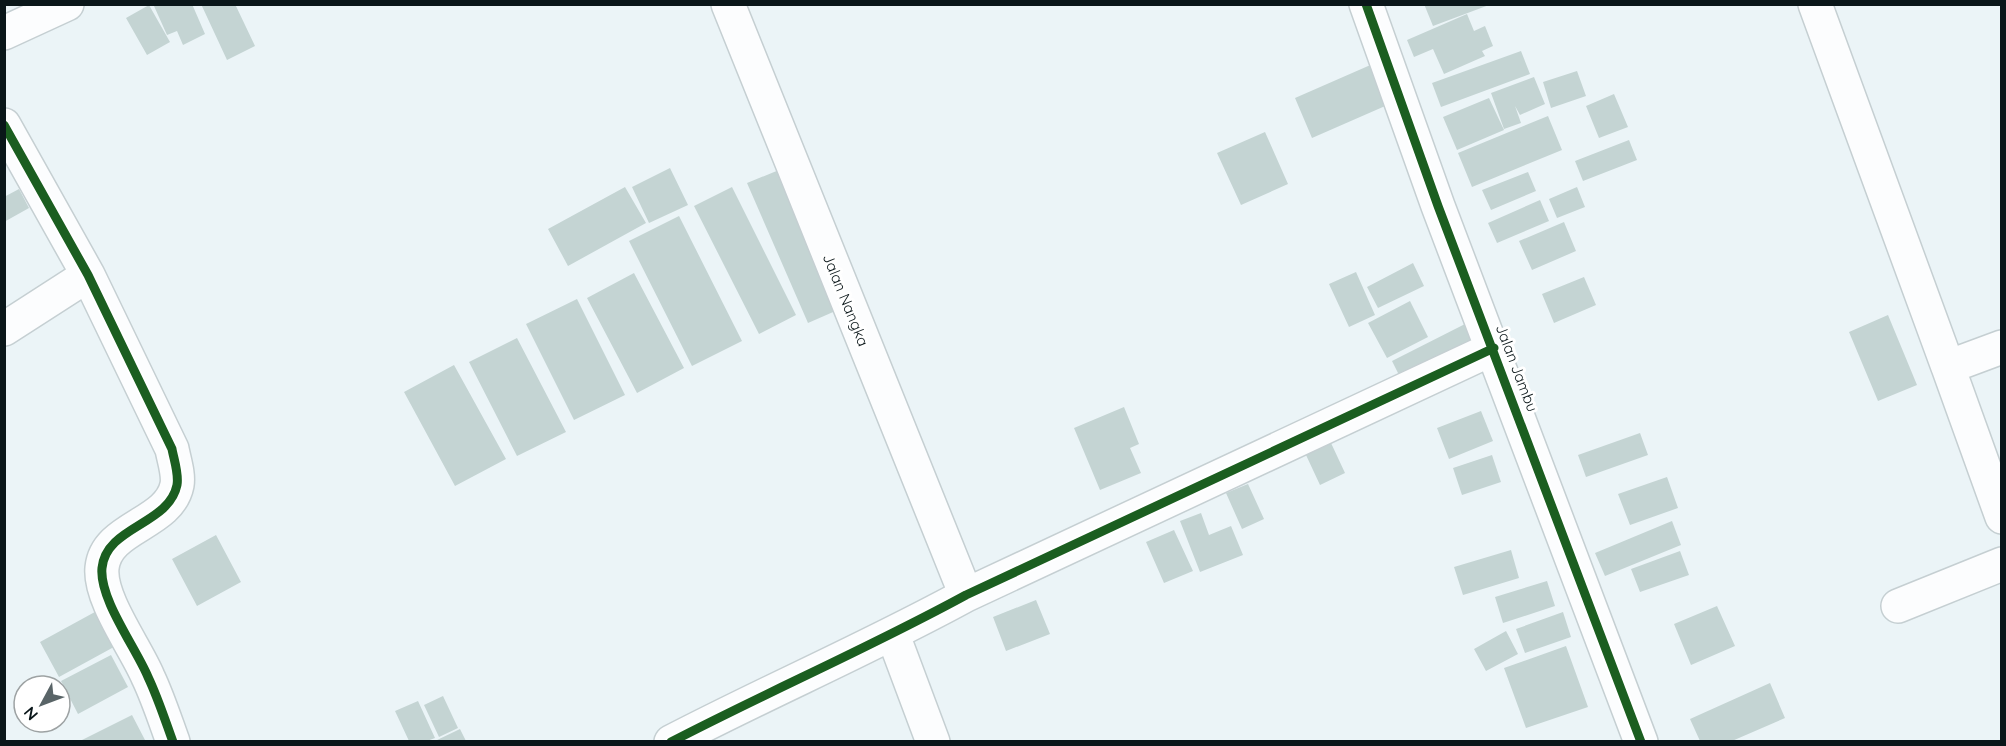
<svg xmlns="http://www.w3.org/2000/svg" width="2006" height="746" font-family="Quicksand,sans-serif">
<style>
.building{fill:#c4d4d3}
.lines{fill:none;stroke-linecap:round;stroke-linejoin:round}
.street-casing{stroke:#c5cfd2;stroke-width:36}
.street{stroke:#fcfdfe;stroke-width:33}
.cycleway-casing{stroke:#fff;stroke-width:13}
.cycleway{stroke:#1b5e20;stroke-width:9}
.labels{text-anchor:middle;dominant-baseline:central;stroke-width:6;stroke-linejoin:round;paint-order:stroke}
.street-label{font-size:15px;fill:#0a1619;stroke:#fff}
</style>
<rect width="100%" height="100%" fill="#ebf4f7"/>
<path class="building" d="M 158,4 L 192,4 L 205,34 L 183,45 L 177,31 L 167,35 L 154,6 Z
M 201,4 L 235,4 L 255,46 L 227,60 Z
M 1424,4 L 1489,4 L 1489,5 L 1433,26 Z
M 149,5 L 170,42 L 147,55 L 126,18 Z
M 1467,14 L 1474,31 L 1485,26 L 1493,46 L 1482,51 L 1485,56 L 1444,74 L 1433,49 L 1414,57 L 1407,40 Z
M 1521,51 L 1530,74 L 1441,107 L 1432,83 Z
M 1375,63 L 1392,103 L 1312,138 L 1295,98 Z
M 1577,71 L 1586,96 L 1551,108 L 1543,82 Z
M 1534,77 L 1545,104 L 1520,115 L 1515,106 L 1521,123 L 1504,129 L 1491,93 Z
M 1614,94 L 1628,127 L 1599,138 L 1586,106 Z
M 1489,98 L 1504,130 L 1457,150 L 1443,117 Z
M 1548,116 L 1562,150 L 1472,187 L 1458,153 Z
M 1265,132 L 1288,184 L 1241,205 L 1217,153 Z
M 1629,140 L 1637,160 L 1583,181 L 1575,161 Z
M 670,168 L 688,205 L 649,223 L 632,187 Z
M 779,170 L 840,309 L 808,323 L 747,183 Z
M 1528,172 L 1536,191 L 1491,210 L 1482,190 Z
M 625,187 L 646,223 L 568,266 L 548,229 Z
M 732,187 L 796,315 L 759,334 L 694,206 Z
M 1577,187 L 1585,207 L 1557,218 L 1549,199 Z
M 19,189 L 29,208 L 4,222 L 4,197 Z
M 1540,200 L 1549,221 L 1497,243 L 1488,223 Z
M 679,216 L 742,341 L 692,366 L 629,241 Z
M 1564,222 L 1576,251 L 1532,270 L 1519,241 Z
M 1413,263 L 1424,286 L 1378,308 L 1367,287 Z
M 1356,272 L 1375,315 L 1349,327 L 1329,284 Z
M 634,273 L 684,368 L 637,393 L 587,298 Z
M 1584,277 L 1596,305 L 1554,323 L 1542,294 Z
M 577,299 L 625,395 L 574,420 L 526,324 Z
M 1410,301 L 1428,337 L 1387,358 L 1368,323 Z
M 1888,315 L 1917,385 L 1878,401 L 1849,332 Z
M 1467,323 L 1477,343 L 1402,381 L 1392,361 Z
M 517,338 L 566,432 L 517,456 L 469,362 Z
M 454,365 L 506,459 L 455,486 L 404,392 Z
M 1124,407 L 1139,444 L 1130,448 L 1141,473 L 1100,490 L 1074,428 Z
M 1481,411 L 1493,441 L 1449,459 L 1437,428 Z
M 1640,433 L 1648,455 L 1586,477 L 1578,455 Z
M 1331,443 L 1345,473 L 1320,485 L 1306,455 Z
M 1492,455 L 1501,482 L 1462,495 L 1453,468 Z
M 1667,477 L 1678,508 L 1630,525 L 1618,494 Z
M 1248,484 L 1264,519 L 1242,529 L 1226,493 Z
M 1201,513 L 1209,535 L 1231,526 L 1243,555 L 1200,572 L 1180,521 Z
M 1672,521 L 1681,545 L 1605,576 L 1595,553 Z
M 1174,530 L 1193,571 L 1164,583 L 1146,542 Z
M 216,535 L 241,582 L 197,606 L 172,559 Z
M 1511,550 L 1519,578 L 1463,595 L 1454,567 Z
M 1680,551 L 1689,575 L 1640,592 L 1631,569 Z
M 1547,581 L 1555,606 L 1503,623 L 1495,597 Z
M 1036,600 L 1050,634 L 1006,651 L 993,617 Z
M 1717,606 L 1735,646 L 1691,665 L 1674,624 Z
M 104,607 L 123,642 L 59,677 L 40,642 Z
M 1563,612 L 1571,637 L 1525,653 L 1516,629 Z
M 1506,631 L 1518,654 L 1486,671 L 1474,649 Z
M 1566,646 L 1588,707 L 1526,728 L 1504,668 Z
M 111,655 L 128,687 L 78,714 L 61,681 Z
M 1770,683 L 1785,718 L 1732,741 L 1700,741 L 1690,719 Z
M 443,696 L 458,728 L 439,737 L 424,705 Z
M 418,701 L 435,738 L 427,741 L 409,741 L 395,711 Z
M 132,715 L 145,740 L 80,741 Z
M 460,729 L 466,741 L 435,741 Z"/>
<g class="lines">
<defs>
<path id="street" d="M 728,4 L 966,595
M 1366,4 L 1438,206 L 1641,742
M 1815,4 L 1948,367 L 2002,347
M 4,33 L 67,4
M 4,125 L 88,275 L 172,449 C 174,460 179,474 177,485 C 169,525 106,526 102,568 C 99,599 136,648 148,677 C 158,698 165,720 173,742
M 4,329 L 88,275
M 1948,367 L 2002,517
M 1898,606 L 2002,564
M 893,635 L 933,742
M 671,742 C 769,691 869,648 966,595 L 1494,348"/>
</defs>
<use href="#street" class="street-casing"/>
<use href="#street" class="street"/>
<defs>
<path id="cycleway" d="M 1366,4 L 1438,206 L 1641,742
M 4,125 L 88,275 L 172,449 C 174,460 179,474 177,485 C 169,525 106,526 102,568 C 99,599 136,648 148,677 C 158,698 165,720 173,742
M 671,742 C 769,691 869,648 966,595 L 1494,348"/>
</defs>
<use href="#cycleway" class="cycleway-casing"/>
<use href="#cycleway" class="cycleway"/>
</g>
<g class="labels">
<g class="street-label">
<text transform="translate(846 300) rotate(68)">Jalan Nangka</text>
<text transform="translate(1517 368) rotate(69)">Jalan Jambu</text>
</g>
</g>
<rect width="2006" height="746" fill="none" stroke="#0a1619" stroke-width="12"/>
<g transform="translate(42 704) rotate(229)"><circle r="28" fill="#ffffff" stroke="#9da2a3" stroke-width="1.5"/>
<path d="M0-4.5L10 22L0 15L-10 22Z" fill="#596467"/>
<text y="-9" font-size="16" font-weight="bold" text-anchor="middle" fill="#0a1619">N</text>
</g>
</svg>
